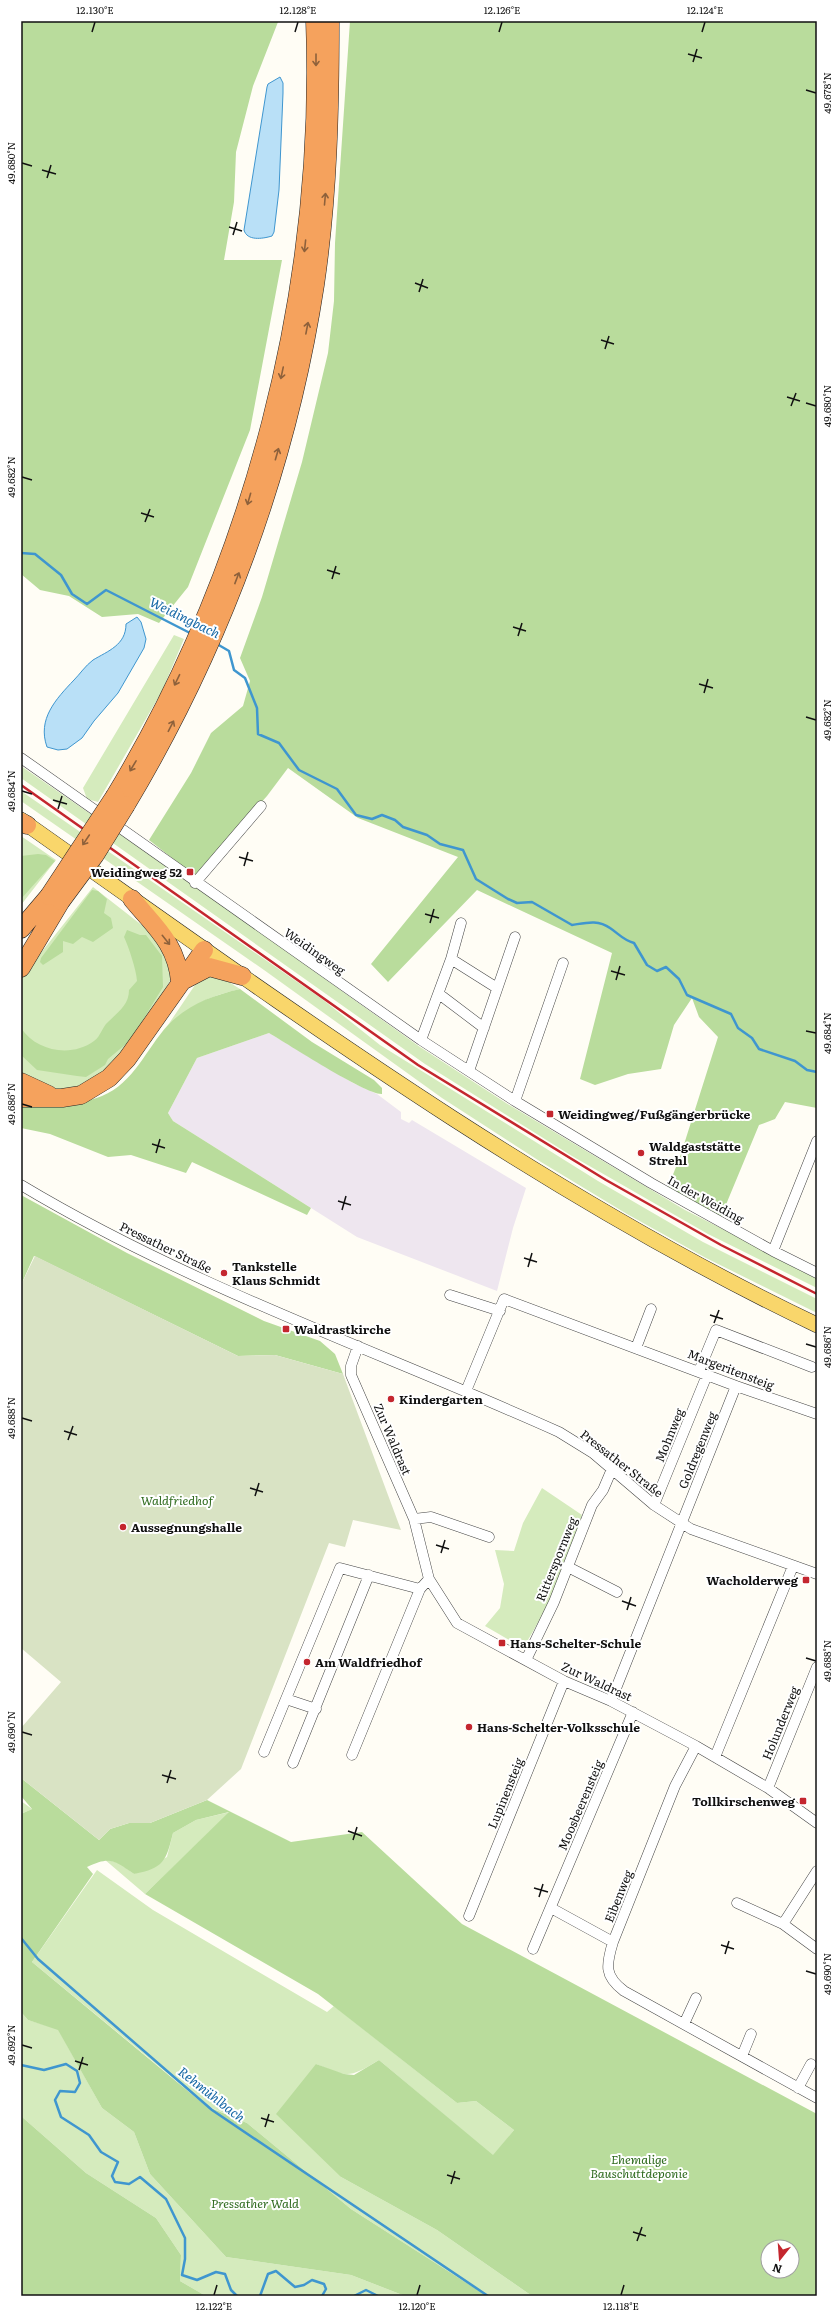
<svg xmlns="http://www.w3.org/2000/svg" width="838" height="2317" font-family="Literata,serif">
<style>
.industrial{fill:#eee6ef}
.green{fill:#d5ebbd}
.forest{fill:#b9dc9c;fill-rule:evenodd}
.cemetery{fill:#d9e3c4}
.water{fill:#b9e0f7;stroke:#3f96cf}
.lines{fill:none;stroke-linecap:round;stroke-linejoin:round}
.stream{stroke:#3f96cf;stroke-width:2.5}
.street-casing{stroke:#444;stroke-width:11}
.primary-casing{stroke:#222;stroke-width:16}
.highway-casing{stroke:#222;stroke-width:19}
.street{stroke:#fff;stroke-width:10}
.primary{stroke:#f9d66b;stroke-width:15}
.highway{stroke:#f5a25d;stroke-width:18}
.rail{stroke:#c4262e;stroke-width:2.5}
.highway-bridge-casing{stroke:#222;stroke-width:19;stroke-linecap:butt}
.highway-bridge{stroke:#f5a25d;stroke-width:18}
.oneway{stroke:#8e613b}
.ticks{fill:none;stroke:#111;stroke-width:1.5}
.poi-dot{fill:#c4262e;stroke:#fff;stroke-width:1.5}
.labels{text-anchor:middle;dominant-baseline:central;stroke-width:4;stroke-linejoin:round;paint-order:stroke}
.poi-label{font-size:12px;font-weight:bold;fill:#111;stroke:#fff;text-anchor:start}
.street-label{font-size:12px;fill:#111;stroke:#fff}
.park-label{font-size:12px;font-style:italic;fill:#2f6b1f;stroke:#fff}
.water-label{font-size:13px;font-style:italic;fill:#1768a6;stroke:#fff}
.neatline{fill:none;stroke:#111;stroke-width:1.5}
.ticks-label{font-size:10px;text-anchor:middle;fill:#111}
</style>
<rect width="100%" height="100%" fill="#fffdf5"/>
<path class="industrial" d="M 269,1033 L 353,1083 L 377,1094 L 401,1112 L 401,1119 L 409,1123 L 412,1120 L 526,1188 L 513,1228 L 497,1291 L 357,1237 L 173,1121 L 168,1113 L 197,1058 Z"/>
<path class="green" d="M 174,635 L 184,639 L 162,691 L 98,802 L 87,799 L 83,788 Z
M 21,766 L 205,893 L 420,1047 L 506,1103 L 685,1210 L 817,1277 L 817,1288 L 708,1234 L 572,1156 L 425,1064 L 21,778 Z
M 21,791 L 322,999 L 380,1045 L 598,1181 L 703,1242 L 817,1299 L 817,1313 L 706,1258 L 627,1214 L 541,1162 L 442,1098 L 264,970 L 21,801 Z
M 21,836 L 56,860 L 21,905 Z
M 93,887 L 148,930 L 167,952 L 171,979 C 150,1017 105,1096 54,1090 C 44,1089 31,1080 21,1075 L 21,978 Z
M 206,976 L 221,977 L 240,989 C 204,998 197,1003 168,1025 L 195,985 Z
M 542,1488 L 582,1515 C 569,1562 549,1607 523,1648 L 485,1626 L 500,1608 L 504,1584 L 495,1550 L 514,1551 L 523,1523 Z
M 21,1801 L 32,1809 L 21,1814 Z
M 230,1812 L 145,1894 L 104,1859 L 119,1863 L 134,1874 L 167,1857 L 173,1833 L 196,1820 Z
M 97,1870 L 153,1910 L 327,2012 L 334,2006 L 457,2103 L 476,2101 L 514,2130 L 493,2156 L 379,2060 C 349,2078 349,2078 316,2064 L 341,2177 L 437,2230 L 532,2296 L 487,2296 L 351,2209 L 247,2123 L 207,2106 L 32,1962 Z
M 21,2012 L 28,2020 L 58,2029 L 102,2108 L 134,2132 L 150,2174 L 226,2257 L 351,2275 L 405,2296 L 206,2296 L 180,2281 L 181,2255 L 156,2218 L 86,2173 L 21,2116 Z"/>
<path class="forest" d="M 21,21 L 278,22 L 253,86 L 236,152 L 234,202 L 224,260 L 282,260 L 250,430 L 188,587 L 159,623 L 138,614 L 102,617 L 69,596 L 40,590 L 21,574 Z
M 350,21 L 817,21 L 817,1108 L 785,1102 L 775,1119 L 759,1125 L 720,1219 L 668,1187 L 680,1157 L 718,1037 L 699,1017 L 692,998 L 674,1025 L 661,1069 L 628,1074 L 595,1085 L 580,1079 L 612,953 L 477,890 L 388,982 L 371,964 L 458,857 L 358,818 L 288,768 L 267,796 L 195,876 L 149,840 L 191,773 L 211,733 L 243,706 L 250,681 L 240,658 L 262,597 L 302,462 L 328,353 L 334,301 L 335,243 Z
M 38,854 L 46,855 L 55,861 L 21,899 L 21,856 Z
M 92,890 L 98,891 L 107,899 L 104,913 L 111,918 L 113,928 L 93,942 L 82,937 L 73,944 L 63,941 L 63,952 L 43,965 L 40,962 L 41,958 Z
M 127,930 L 140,935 L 146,935 L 162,956 L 163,987 L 135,1033 L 126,1044 L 108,1059 L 105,1065 L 86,1077 L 77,1076 L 37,1070 L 21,1055 L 21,1028 C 36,1051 71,1058 94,1041 C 101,1036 102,1027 108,1022 C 118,1012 129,1005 129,990 L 137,981 C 136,969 129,948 124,937 Z
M 240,989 L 312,1042 L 374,1080 L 382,1088 L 382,1094 C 366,1095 288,1044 269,1033 L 197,1058 L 168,1113 L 173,1121 L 311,1208 L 307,1215 L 192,1162 L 186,1173 L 131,1155 L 108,1157 L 50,1134 L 21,1128 L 21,1104 C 48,1103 77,1106 102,1096 C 134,1083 146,1049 168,1025 C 189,1004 211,996 240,989 Z
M 21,1195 L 127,1253 L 264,1321 L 320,1341 L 335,1354 L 343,1374 L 275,1355 L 238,1356 L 34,1256 L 21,1285 Z
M 21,1778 L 99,1840 L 110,1829 L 129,1823 L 150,1823 L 207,1800 L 291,1842 L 362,1832 L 462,1924 L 817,2114 L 817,2296 L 532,2296 L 437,2230 L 341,2177 L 276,2114 L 316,2064 L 344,2074 L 354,2075 L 379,2060 L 493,2155 L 514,2130 L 476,2101 L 457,2103 L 318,1994 L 145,1894 L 229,1812 L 196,1820 L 173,1833 C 166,1861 164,1868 134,1874 C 114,1860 110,1856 87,1867 L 93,1874 L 32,1962 L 206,2106 L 247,2123 L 351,2209 L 487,2296 L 405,2296 L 351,2275 L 226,2257 L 150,2174 L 134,2132 L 102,2108 L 58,2030 L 28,2020 L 21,2012 L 21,1814 L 32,1809 L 21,1796 ZM 768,2247 L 792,2247 L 792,2271 L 768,2271 Z
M 21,2116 L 86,2173 L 156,2218 L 181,2255 L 180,2281 L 206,2296 L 21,2296 Z"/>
<path class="cemetery" d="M 35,1256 L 238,1356 L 275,1355 L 343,1374 L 401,1530 L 353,1520 L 345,1547 L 329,1543 L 241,1769 L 207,1800 L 150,1823 L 129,1823 L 110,1829 L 99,1840 L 21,1778 L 21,1728 L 61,1682 L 21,1648 L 21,1285 Z"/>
<path class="water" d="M 280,77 L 283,83 L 283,93 L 279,190 L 274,232 L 272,236 C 262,239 247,241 244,230 L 267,87 L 268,84 Z
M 137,617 L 141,622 L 146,639 L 144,648 L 118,693 L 94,721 L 82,738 L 67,749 L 58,750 L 47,747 C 37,719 56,699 74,680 C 80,674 85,666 93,660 C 108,651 126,645 126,624 Z"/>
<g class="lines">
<path class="stream" d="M 21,553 L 35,554 L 61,575 L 72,594 L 87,604 L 106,590 L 190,633
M 217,644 L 229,651 L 234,670 L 245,678 L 257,708 L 258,734 L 279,743 L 299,770 L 337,789 L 356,815 L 372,819 L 382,815 L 395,820 L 403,827 L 427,835 L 440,844 L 463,850 L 476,879 L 508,899 L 517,903 L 532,902 L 572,925 C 585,923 598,919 610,928 C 619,934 623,940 634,943 L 647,965 L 657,971 L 666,967 L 679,979 L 687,995 L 731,1014 L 738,1028 L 752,1038 L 759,1049 L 795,1061 L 807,1070 L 817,1072
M 21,1938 L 38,1959 L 212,2110 L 488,2296
M 21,2065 L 44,2070 L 66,2064 L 77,2071 L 80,2083 L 75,2092 L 60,2091 L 55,2100 L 61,2117 L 89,2135 L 101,2152 L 118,2162 L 112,2176 L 115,2182 L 129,2184 L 140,2177 L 166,2199 L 185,2238 L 185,2259 L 182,2275 L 197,2280 L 216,2272 L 225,2274 L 231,2290 L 237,2296
M 260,2296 L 268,2274 L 276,2271 L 295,2287 L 304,2285 L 312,2280 L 324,2284 L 326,2289 L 322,2296
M 354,2296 L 366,2290 L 378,2296"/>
<defs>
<path id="street" d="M 21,758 L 421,1040 L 515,1101 L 651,1183 L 773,1251 L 817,1273
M 195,883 L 261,806
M 451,959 L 497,988
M 439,994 L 484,1028
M 421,1040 L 451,959 L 461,923
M 469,1071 L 515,937
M 515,1101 L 563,963
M 21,1185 C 191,1287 379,1351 559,1432 L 593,1453 L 654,1505 L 691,1529 L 817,1574
M 773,1251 L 817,1141
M 450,1295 L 500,1311
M 358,1346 L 351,1366 L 351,1375 L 414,1519 L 429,1579 L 457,1623 L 564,1681 L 611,1701 L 696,1746 L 768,1788 L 817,1823
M 636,1348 L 651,1309
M 699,1371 L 716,1330 L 812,1367
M 466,1391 L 504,1299 L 736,1386 L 817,1414
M 654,1505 L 707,1375
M 414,1519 L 431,1517 L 489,1537
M 568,1567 L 617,1592
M 526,1660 L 554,1602 L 592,1505 L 603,1490 L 612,1469
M 286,1699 L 316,1709
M 611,1701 L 736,1386
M 696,1746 L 675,1786 L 613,1942 C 606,1965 604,1976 624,1991 L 817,2098
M 264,1752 L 340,1568 L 420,1589 L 429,1579
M 352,1755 L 420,1589
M 715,1757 L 793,1566
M 293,1763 L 369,1575
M 768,1788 L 817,1667
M 817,1871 L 783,1924 L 817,1949
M 737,1903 L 783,1924
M 551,1908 L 613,1942
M 469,1916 L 564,1681
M 533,1949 L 633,1712
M 684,2024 L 696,1998
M 742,2056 L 751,2034
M 798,2088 L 811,2064"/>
<path id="primary" d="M 21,820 C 278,1001 532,1189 817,1325"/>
<path id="highway" d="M 115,796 C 254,565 325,290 315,21
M 126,805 C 221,646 287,468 315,285 C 328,197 330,109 330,21
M 21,822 L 27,825
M 132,899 C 155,927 177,944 180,982
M 21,929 L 49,896
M 21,968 L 61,901
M 184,980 L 209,967 L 242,976
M 21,1082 L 49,1095
M 21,1098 L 62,1098 L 81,1095 L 109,1078 L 127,1059 L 204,950"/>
</defs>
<use href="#street" class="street-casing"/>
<use href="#primary" class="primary-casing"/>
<use href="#highway" class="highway-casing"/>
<use href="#street" class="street"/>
<use href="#primary" class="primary"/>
<use href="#highway" class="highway"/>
<path class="rail" d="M 21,785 L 418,1065 L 606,1180 L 721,1245 L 817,1294"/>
<defs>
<path id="highway-bridge" d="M 49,896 L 115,796
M 61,901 L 95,855 L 126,805"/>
</defs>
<use href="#highway-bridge" class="highway-bridge-casing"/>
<use href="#highway-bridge" class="highway-bridge"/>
</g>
<defs><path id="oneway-shaft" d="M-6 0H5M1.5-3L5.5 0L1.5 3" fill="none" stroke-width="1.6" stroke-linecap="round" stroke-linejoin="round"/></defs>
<g class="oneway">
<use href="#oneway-shaft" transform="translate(316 60) rotate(90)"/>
<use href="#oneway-shaft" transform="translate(325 199) rotate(-85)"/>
<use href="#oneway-shaft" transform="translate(305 246) rotate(96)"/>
<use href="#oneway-shaft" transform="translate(307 328) rotate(-79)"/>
<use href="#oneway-shaft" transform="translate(282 373) rotate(102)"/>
<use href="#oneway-shaft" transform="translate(277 454) rotate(-74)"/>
<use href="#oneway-shaft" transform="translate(249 499) rotate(106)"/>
<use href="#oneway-shaft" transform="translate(237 578) rotate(-69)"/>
<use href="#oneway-shaft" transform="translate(177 680) rotate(116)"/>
<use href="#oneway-shaft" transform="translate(171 726) rotate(-63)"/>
<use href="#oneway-shaft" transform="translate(133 766) rotate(121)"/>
<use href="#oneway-shaft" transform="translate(86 840) rotate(124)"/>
<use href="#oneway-shaft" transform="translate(166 940) rotate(51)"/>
</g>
<path class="ticks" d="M 92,32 L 95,22M 295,32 L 298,22M 499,32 L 502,22M 702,32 L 705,22M 688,54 L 702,58M 693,62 L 697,49M 806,90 L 816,93M 22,163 L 32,166M 42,170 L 56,174M 47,178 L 51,165M 229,227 L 242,231M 233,235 L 237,222M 415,283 L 428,288M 419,292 L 423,279M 601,340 L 614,344M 605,349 L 609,336M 787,397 L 800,401M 806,403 L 816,406M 791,406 L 796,393M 22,477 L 32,480M 141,513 L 154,517M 145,522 L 150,509M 327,570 L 340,574M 332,579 L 336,566M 513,627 L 526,631M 518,636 L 522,623M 699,684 L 713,688M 704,693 L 708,679M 806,717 L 816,720M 22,791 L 32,794M 53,800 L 67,804M 58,809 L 62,796M 239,857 L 253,861M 244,866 L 248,852M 425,914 L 439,918M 430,923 L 434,909M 611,971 L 625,975M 616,980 L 620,966M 806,1031 L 816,1033M 22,1104 L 32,1107M 152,1144 L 165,1148M 156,1153 L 160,1139M 338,1201 L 351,1205M 342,1210 L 346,1196M 524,1258 L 537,1262M 528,1267 L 532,1253M 710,1315 L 723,1319M 714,1323 L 719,1310M 806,1344 L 816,1347M 22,1418 L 32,1421M 64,1431 L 77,1435M 68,1440 L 73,1426M 250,1488 L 263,1492M 255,1496 L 259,1483M 436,1545 L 449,1549M 441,1553 L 445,1540M 622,1601 L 636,1606M 627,1610 L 631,1597M 806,1658 L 816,1661M 22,1732 L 32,1735M 162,1775 L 176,1779M 167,1783 L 171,1770M 348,1831 L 362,1836M 353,1840 L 357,1827M 534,1888 L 548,1892M 539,1897 L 543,1884M 721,1945 L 734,1949M 725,1954 L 729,1941M 806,1971 L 816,1974M 22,2045 L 32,2048M 75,2061 L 88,2065M 79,2070 L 83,2057M 261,2118 L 274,2122M 265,2127 L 269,2114M 447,2175 L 460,2179M 451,2184 L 455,2171M 633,2232 L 646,2236M 637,2241 L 642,2227M 214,2295 L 217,2285M 417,2295 L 420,2285M 621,2295 L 624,2285"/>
<g class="poi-dot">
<rect x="186" y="868" width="8" height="8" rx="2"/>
<rect x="546" y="1110" width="8" height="8" rx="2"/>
<circle cx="641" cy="1153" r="4"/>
<circle cx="224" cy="1273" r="4"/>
<rect x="282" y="1325" width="8" height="8" rx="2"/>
<circle cx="391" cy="1399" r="4"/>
<circle cx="123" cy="1527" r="4"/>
<rect x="802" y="1576" width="8" height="8" rx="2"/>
<rect x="498" y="1639" width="8" height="8" rx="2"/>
<circle cx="307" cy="1662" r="4"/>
<circle cx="469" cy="1727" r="4"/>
<rect x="799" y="1797" width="8" height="8" rx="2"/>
</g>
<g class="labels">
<g class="poi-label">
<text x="182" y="872" text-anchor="end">Weidingweg 52</text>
<text x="558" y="1114">Weidingweg/Fußgängerbrücke</text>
<text x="649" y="1146">Waldgaststätte<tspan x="649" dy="14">Strehl</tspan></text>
<text x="232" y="1266">Tankstelle<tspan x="232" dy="14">Klaus Schmidt</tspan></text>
<text x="294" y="1329">Waldrastkirche</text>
<text x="399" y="1399">Kindergarten</text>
<text x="131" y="1527">Aussegnungshalle</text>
<text x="798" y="1580" text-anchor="end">Wacholderweg</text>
<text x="510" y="1643">Hans-Schelter-Schule</text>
<text x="315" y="1662">Am Waldfriedhof</text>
<text x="477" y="1727">Hans-Schelter-Volksschule</text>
<text x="795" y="1801" text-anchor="end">Tollkirschenweg</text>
</g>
<g class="street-label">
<text transform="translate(315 951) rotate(35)">Weidingweg</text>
<text transform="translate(706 1199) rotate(29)">In der Weiding</text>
<text transform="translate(166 1247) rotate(26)">Pressather Straße</text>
<text transform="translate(731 1369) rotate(21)">Margeritensteig</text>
<text transform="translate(669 1435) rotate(-68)">Mohnweg</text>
<text transform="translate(393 1439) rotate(67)">Zur Waldrast</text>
<text transform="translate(697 1450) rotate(-68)">Goldregenweg</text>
<text transform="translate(622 1463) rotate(38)">Pressather Straße</text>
<text transform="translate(556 1559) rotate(-68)">Ritterspornweg</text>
<text transform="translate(597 1681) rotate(25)">Zur Waldrast</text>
<text transform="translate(780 1723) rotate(-68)">Holunderweg</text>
<text transform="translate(505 1793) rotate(-68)">Lupinensteig</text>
<text transform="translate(580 1805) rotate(-67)">Moosbeerensteig</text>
<text transform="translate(618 1896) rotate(-68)">Eibenweg</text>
</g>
<g class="park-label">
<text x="177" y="1500">Waldfriedhof</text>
<text x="639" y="2159">Ehemalige<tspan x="639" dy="14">Bauschuttdeponie</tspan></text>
<text x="255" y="2203">Pressather Wald</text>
</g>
<g class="water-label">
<text transform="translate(185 617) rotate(26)">Weidingbach</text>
<text transform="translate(212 2094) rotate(38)">Rehmühlbach</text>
</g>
</g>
<rect width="838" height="2317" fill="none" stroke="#ffffff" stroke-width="44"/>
<g transform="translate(780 2259) rotate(197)"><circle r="19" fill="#ffffff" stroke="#a0a0a0"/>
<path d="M0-3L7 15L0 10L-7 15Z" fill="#c4262e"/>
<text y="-6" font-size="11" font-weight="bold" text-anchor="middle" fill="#111111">N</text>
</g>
<rect x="22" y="22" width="794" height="2273" class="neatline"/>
<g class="ticks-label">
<text x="95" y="14">12.130°E</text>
<text x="298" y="14">12.128°E</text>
<text x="502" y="14">12.126°E</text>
<text x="705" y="14">12.124°E</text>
<text transform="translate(827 93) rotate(-90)" y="4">49.678°N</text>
<text transform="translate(11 163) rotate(-90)" y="4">49.680°N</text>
<text transform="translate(827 406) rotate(-90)" y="4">49.680°N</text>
<text transform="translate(11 477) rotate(-90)" y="4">49.682°N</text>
<text transform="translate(827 720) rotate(-90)" y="4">49.682°N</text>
<text transform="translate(11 791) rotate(-90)" y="4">49.684°N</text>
<text transform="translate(827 1033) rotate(-90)" y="4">49.684°N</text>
<text transform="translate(11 1104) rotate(-90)" y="4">49.686°N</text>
<text transform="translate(827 1347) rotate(-90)" y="4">49.686°N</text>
<text transform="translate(11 1418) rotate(-90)" y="4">49.688°N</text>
<text transform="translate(827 1661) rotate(-90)" y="4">49.688°N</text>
<text transform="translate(11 1732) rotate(-90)" y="4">49.690°N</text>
<text transform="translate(827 1974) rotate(-90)" y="4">49.690°N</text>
<text transform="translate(11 2045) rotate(-90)" y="4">49.692°N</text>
<text x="214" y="2310">12.122°E</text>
<text x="417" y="2310">12.120°E</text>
<text x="621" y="2310">12.118°E</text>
</g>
</svg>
